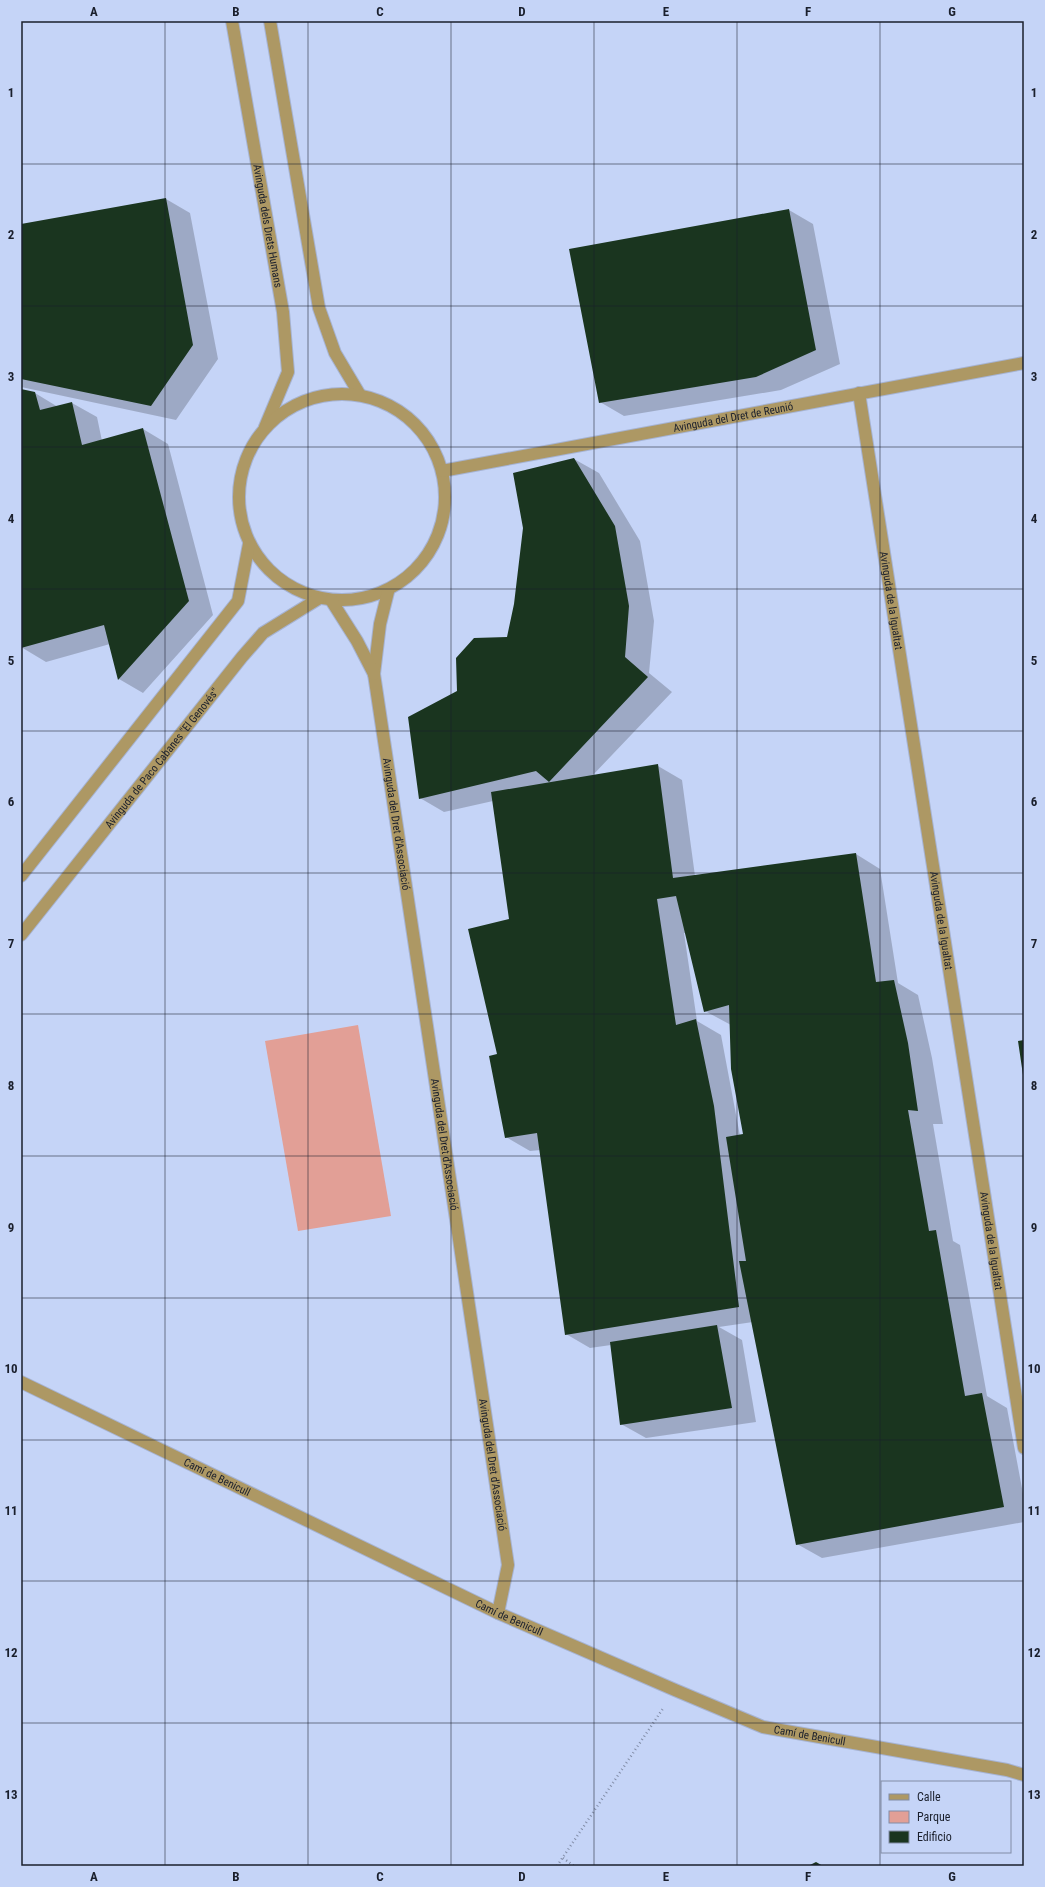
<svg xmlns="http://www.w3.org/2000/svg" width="1045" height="1887" font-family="'Roboto Condensed',sans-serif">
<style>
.green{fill:#e29f96}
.shadow{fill:#0003;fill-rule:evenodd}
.building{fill:#1a351f}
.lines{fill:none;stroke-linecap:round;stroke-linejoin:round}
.street-casing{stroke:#a6b3d2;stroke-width:14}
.path{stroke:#828da7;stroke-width:2.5;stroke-dasharray:1 3;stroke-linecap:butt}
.street{stroke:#ad9864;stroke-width:12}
.grid{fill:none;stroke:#1a1f2c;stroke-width:1;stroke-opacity:0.55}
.labels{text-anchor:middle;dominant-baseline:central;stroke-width:4;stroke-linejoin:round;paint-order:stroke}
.street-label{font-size:11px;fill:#1a1f2c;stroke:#c5d4f7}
.neatline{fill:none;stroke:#1a1f2c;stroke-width:1.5}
.grid-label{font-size:13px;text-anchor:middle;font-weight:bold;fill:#1a1f2c}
</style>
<rect width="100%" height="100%" fill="#c5d4f7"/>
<path class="green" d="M 358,1025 L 391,1216 L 298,1231 L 265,1041 Z"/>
<path class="shadow" d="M 166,199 L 190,213 L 218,359 L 176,420 L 21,387 L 21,225 Z
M 789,210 L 813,224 L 840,364 L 781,390 L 624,416 L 600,402 Z
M 21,390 L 35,393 L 58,407 L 72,403 L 97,417 L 102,441 L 143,429 L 168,444 L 213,615 L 143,693 L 119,679 L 110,644 L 46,662 L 21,647 Z
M 574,459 L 599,473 L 640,541 L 654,621 L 649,673 L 672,692 L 592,776 L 658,766 L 682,780 L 695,876 L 856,854 L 880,869 L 898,983 L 918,995 L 932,1058 L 943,1124 L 933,1124 L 953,1241 L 960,1245 L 987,1396 L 1007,1408 L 1024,1499 L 1024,1522 L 822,1558 L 797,1544 L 753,1322 L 719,1327 L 742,1340 L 756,1422 L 646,1438 L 621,1424 L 611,1345 L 590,1348 L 566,1334 L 541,1150 L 530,1151 L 506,1137 L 510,919 L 493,801 L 444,812 L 420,798 L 458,692 L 508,638 ZM 684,933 L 686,933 L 705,1011 L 731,1025 L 744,1135 L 740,1136 L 721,1035 L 697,1021 Z"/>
<path class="building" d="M 166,198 L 193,345 L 151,406 L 21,379 L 21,224 Z
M 789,209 L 816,350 L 756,377 L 599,403 L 569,249 Z
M 21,389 L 35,392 L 40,410 L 72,402 L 82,445 L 143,428 L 189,601 L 118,680 L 104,625 L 21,648 Z
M 574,458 L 615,526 L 629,606 L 625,657 L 648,677 L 549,782 L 536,771 L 419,799 L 408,717 L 457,691 L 456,658 L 474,638 L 507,637 L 514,604 L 523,528 L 513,473 Z
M 658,764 L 673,878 L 856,853 L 876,982 L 894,980 L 908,1043 L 918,1111 L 908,1110 L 929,1231 L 936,1230 L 965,1396 L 982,1393 L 1004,1507 L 796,1545 L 739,1261 L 746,1261 L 726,1137 L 743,1134 L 731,1069 L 729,1005 L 704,1012 L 676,896 L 657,899 L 676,1025 L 696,1019 L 714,1106 L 739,1307 L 565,1335 L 537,1133 L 505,1138 L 489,1056 L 497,1054 L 468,929 L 509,919 L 491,792 Z
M 1024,1040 L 1024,1075 L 1023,1075 L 1018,1041 Z
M 717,1325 L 732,1408 L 620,1425 L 610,1342 Z
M 816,1862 L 823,1866 L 808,1866 Z"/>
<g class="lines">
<defs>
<g id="street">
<path id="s1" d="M 232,21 L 283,312 L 288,372 L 265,427"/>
<path d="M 270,21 L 319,308 L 335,353 L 360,395"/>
<path id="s2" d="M 859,393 L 1024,1448"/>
<circle cx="342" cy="497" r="103"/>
<path id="s3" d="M 442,471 L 1024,363"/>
<path id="s4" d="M 388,592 L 380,624 L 374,674 L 508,1565 L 498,1613"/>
<path d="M 331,600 L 357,641 L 374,674"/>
<path d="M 21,876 L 238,601 L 249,544"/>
<path id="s5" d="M 21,935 L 242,657 L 263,633 L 318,599"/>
<path id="s6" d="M 21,1382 L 498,1613 L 675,1690 L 763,1727 L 1007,1770 L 1024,1775"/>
</g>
</defs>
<use href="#street" class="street-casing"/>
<path class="path" d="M 563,1858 L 574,1866
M 557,1866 L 664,1707"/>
<use href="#street" class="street"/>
</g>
<path class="grid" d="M 165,21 L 165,1866M 308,21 L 308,1866M 451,21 L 451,1866M 594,21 L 594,1866M 737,21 L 737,1866M 880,21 L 880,1866M 21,164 L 1024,164M 21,306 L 1024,306M 21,447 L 1024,447M 21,589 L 1024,589M 21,731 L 1024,731M 21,873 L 1024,873M 21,1014 L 1024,1014M 21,1156 L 1024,1156M 21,1298 L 1024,1298M 21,1440 L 1024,1440M 21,1581 L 1024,1581M 21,1723 L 1024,1723"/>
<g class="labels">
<g class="street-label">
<text stroke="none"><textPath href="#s1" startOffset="208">Avinguda dels Drets Humans</textPath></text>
<text stroke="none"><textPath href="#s3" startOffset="296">Avinguda del Dret de Reunió</textPath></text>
<text stroke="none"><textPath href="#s2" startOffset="210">Avinguda de la Igualtat</textPath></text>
<text stroke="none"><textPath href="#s5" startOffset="226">Avinguda de Paco Cabanes "El Genovés"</textPath></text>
<text stroke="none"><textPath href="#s4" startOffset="235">Avinguda del Dret d'Associació</textPath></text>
<text stroke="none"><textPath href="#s2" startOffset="534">Avinguda de la Igualtat</textPath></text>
<text stroke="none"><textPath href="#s4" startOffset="559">Avinguda del Dret d'Associació</textPath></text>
<text stroke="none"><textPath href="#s2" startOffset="858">Avinguda de la Igualtat</textPath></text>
<text stroke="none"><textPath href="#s4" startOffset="883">Avinguda del Dret d'Associació</textPath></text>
<text stroke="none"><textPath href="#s6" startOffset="218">Camí de Benicull</textPath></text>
<text stroke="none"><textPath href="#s6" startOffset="542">Camí de Benicull</textPath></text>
<text stroke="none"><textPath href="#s6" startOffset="866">Camí de Benicull</textPath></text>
</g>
</g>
<rect width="1045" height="1887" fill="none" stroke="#c5d4f7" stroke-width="44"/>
<rect x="881" y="1781" width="130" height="72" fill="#c5d4f7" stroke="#818ca6"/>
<rect x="889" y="1794" width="20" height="6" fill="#ad9864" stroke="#818ca6"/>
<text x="917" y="1801" font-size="12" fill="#1a1f2c">Calle</text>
<rect x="889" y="1811" width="20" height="12" fill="#e29f96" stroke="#818ca6"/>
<text x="917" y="1821" font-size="12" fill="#1a1f2c">Parque</text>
<rect x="889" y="1831" width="20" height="12" fill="#1a351f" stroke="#818ca6"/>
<text x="917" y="1841" font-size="12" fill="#1a1f2c">Edificio</text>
<rect x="22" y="22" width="1001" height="1843" class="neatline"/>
<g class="grid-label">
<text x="94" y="16">A</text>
<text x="236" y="16">B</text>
<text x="380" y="16">C</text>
<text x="522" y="16">D</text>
<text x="666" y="16">E</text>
<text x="808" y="16">F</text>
<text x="952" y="16">G</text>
<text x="11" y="97">1</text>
<text x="1034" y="97">1</text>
<text x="11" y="239">2</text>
<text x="1034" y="239">2</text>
<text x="11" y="381">3</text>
<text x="1034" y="381">3</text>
<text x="11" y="523">4</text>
<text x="1034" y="523">4</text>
<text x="11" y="665">5</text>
<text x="1034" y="665">5</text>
<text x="11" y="806">6</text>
<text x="1034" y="806">6</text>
<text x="11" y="948">7</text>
<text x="1034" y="948">7</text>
<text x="11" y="1090">8</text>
<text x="1034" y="1090">8</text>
<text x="11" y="1232">9</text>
<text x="1034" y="1232">9</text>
<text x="11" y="1373">10</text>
<text x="1034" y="1373">10</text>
<text x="11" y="1515">11</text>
<text x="1034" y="1515">11</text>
<text x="11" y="1657">12</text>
<text x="1034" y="1657">12</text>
<text x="11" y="1799">13</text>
<text x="1034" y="1799">13</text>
<text x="94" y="1881">A</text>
<text x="236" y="1881">B</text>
<text x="380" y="1881">C</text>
<text x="522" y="1881">D</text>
<text x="666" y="1881">E</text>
<text x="808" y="1881">F</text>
<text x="952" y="1881">G</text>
</g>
</svg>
